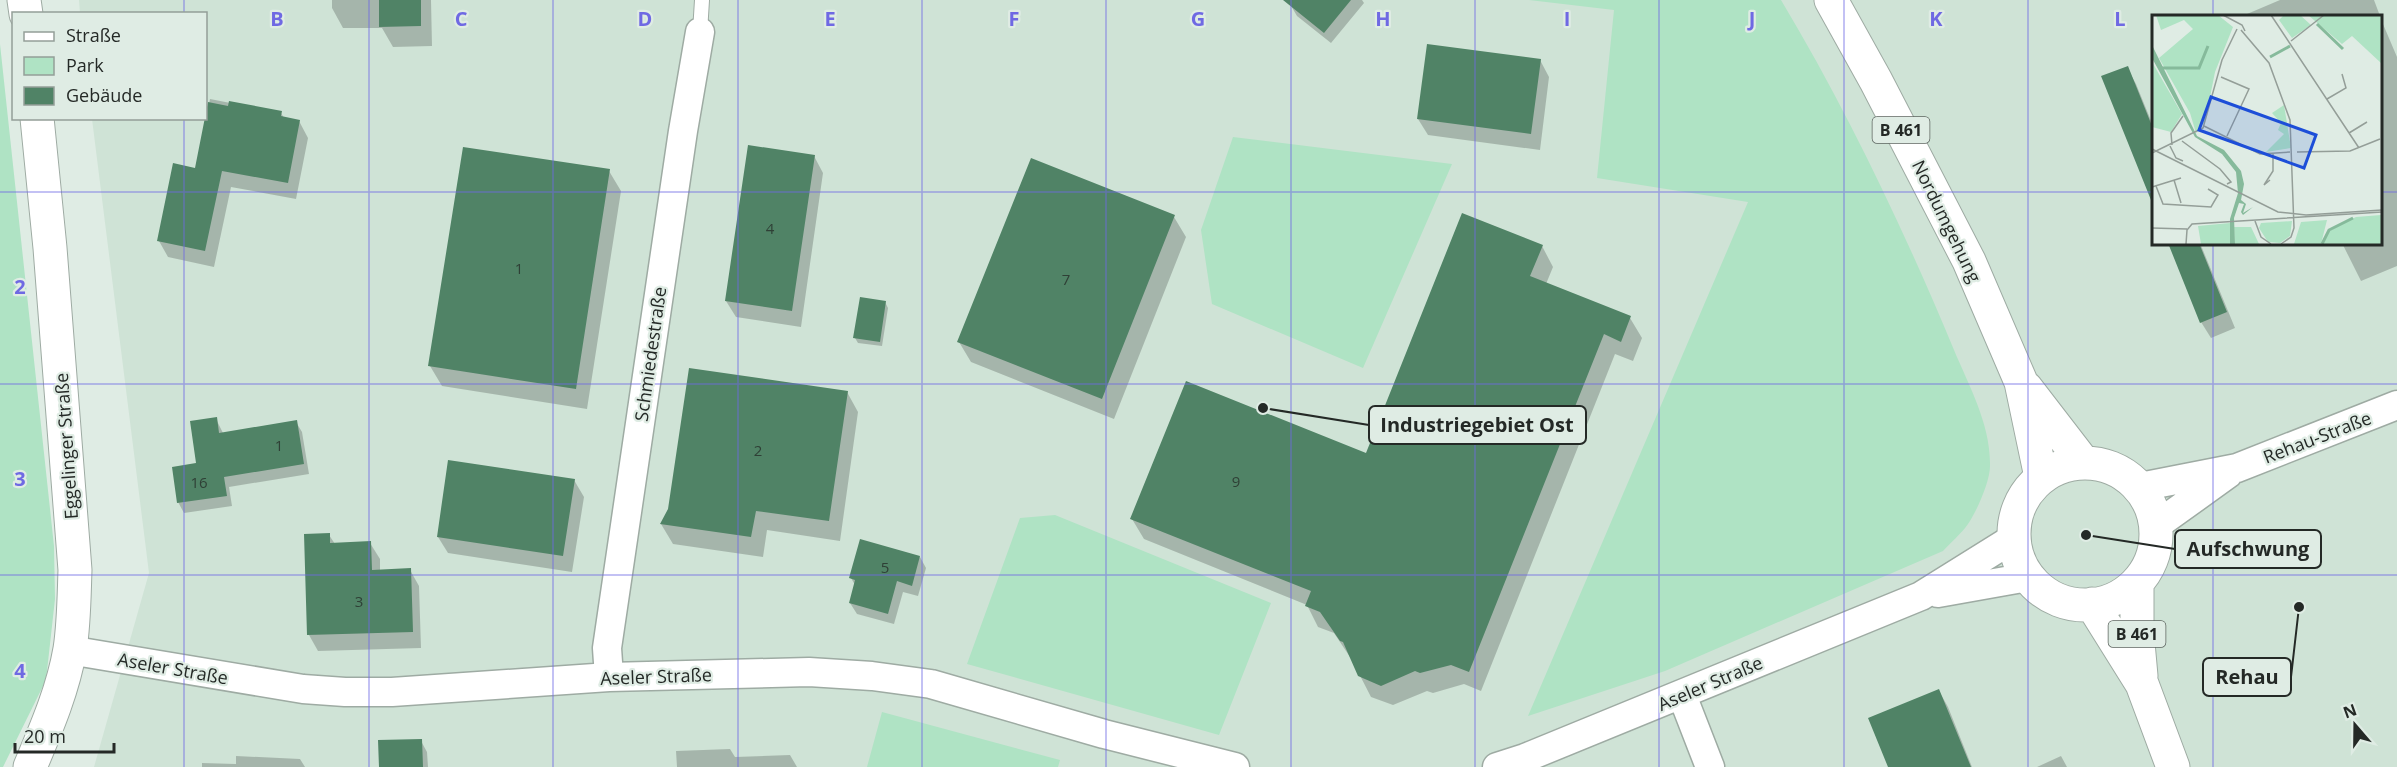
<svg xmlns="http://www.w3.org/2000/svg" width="2397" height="767" font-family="'Open Sans',sans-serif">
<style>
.built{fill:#cfe3d6;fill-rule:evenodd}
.green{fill:#afe3c4}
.shadow{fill:#0003}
.building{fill:#508366}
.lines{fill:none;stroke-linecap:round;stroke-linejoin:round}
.lane-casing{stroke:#9eaba3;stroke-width:16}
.street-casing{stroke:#9eaba3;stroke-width:31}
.secondary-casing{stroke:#9eaba3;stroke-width:35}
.primary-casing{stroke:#9eaba3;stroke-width:35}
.lane{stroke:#fff;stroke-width:14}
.street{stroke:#fff;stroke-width:28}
.secondary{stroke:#fff;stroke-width:33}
.primary{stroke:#fff;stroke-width:33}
.grid{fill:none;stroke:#6f69e3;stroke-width:1.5;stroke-opacity:0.55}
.labels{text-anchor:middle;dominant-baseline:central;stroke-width:4.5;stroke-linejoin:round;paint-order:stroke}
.number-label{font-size:15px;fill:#2f4036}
.shield{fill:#dfece4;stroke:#5c645f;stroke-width:1.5}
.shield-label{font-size:16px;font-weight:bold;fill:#242926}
.street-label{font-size:18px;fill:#242926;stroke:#dfece4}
.inset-river{fill:none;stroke:#86ba9b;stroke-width:3}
.inset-road{fill:none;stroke:#949e98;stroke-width:1.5}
.view{fill:#1d4ed8;fill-opacity:0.15;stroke:#1d4ed8;stroke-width:3}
.inset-edge{fill:none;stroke:#242926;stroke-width:3}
.grid-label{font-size:20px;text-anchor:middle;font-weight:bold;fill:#6f69e3;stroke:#dfece4;stroke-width:4.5;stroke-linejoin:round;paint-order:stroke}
.leader{fill:none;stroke:#242926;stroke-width:2}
.callout-dot{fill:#242926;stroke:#dfece4;stroke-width:2}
.callout{fill:#dfece4;stroke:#242926;stroke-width:2}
.callout-label{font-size:20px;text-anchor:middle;font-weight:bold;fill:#242926}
</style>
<rect width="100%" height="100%" fill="#dfece4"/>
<path class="built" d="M 79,0 L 2397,0 L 2397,767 L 94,767 L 149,573 L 92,119 L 206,118 L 206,14 L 80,13 ZM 2154,16 L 2380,16 L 2380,243 L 2154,243 Z"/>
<path class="green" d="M 1529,0 L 1781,0 C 1847,110 1905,232 1954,350 C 1969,386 1991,425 1990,466 C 1990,481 1977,511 1968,524 C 1961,534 1951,542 1943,551 L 1665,671 L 1528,716 L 1748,202 L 1597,178 L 1614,10 Z
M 0,44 L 54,546 L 55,599 L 46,680 L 3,767 L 0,767 Z
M 1233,137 L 1452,164 L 1363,368 L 1212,304 L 1201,230 Z
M 1055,515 L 1271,603 L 1219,735 L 967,664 L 1020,518 Z
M 882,712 L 1060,760 L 1058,767 L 867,767 Z"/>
<path class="shadow" d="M 332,0 L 431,0 L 432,46 L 393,47 L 382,28 L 343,28 L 332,8 Z
M 1294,0 L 1362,0 L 1364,3 L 1331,43 L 1297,16 L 1290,4 Z
M 2280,0 L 2374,0 L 2380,16 L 2248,16 L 2247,14 Z
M 2380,17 L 2397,57 L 2397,266 L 2361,281 L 2342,243 L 2380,243 Z
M 1540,60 L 1549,77 L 1540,150 L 1428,135 L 1418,119 Z
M 2127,68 L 2136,84 L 2154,128 L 2154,204 L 2103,77 Z
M 210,99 L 281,113 L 284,118 L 299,121 L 308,138 L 296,199 L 231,187 L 214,267 L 168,257 L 159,241 L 196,170 Z
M 814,156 L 823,173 L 801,327 L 736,317 L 726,301 Z
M 1031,160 L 1174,217 L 1186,237 L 1114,419 L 971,362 L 959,342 Z
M 609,171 L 621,191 L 587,409 L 442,386 L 430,366 Z
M 2170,243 L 2200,243 L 2235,328 L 2211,338 L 2201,322 Z
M 1542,246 L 1553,267 L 1546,284 L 1630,318 L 1642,338 L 1633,361 L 1615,354 L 1481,691 L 1464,684 L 1433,693 L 1427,691 L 1393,705 L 1371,697 L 1352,660 L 1334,633 L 1318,627 L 1307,605 L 1144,539 L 1132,519 L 1367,455 Z
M 885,302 L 888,308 L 882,346 L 858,343 L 855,338 Z
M 847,392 L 858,412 L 840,541 L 767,530 L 763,557 L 673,544 L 661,524 Z
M 216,419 L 223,433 L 296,422 L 302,432 L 309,474 L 229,487 L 232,506 L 184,513 L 178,502 Z
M 574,480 L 584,497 L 572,572 L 448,553 L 438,537 Z
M 329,535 L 335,544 L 370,543 L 380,559 L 380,571 L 410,570 L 419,586 L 421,648 L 318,651 L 309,635 Z
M 920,557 L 926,568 L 918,596 L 903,592 L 894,624 L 857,614 L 850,603 L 855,585 L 851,578 Z
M 1939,691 L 1948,707 L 1972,767 L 1890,767 Z
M 421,741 L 427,752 L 428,767 L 381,767 Z
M 730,749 L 735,757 L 790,755 L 797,767 L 677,767 L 676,751 Z
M 236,756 L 300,759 L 305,767 L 202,767 L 202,763 L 236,764 Z
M 2061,756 L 2067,767 L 2037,767 Z"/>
<path class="building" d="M 379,0 L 421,0 L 421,26 L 379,27 Z
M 1283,0 L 1351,0 L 1324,33 Z
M 1427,44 L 1541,59 L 1531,134 L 1417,119 Z
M 2128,66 L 2154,131 L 2153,205 L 2101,76 Z
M 229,101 L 282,111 L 281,116 L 300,120 L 288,183 L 222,171 L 205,251 L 157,241 L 173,163 L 195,168 L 208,102 L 228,106 Z
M 748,145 L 815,155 L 792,311 L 725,301 Z
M 463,147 L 610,169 L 576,389 L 428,366 Z
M 1031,158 L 1175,215 L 1102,399 L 957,342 Z
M 1462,213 L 1543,245 L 1530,276 L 1631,316 L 1621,342 L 1604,334 L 1469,672 L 1451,665 L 1420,673 L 1415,671 L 1381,686 L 1358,676 L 1343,642 L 1340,641 L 1320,612 L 1305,606 L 1311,591 L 1130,519 L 1186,381 L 1366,453 Z
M 2168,243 L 2199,243 L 2227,312 L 2200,323 Z
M 860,297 L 886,301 L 880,342 L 853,338 Z
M 689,368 L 848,391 L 829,521 L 756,511 L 751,537 L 660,524 L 668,509 Z
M 217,417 L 219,433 L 297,420 L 304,464 L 224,477 L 227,496 L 177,503 L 172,467 L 196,463 L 190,421 Z
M 448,460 L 575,479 L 563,556 L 437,537 Z
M 330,533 L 330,543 L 371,541 L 372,570 L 411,568 L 413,632 L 307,635 L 304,534 Z
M 860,539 L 920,556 L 912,586 L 897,581 L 888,614 L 849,603 L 855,580 L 849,578 Z
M 1939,689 L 1971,767 L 1888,767 L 1868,718 Z
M 422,739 L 423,767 L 379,767 L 378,740 Z"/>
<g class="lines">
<defs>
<path id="lane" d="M 700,32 L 702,0"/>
<path id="street" d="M 2140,487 L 2237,468 L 2397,405
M 2157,525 L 2228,474
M 1938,593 L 2028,577
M 69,650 L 303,689 L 345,692 L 392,692 L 609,677 L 809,672 L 872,676 L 931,684 L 1104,734 L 1235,767
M 609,677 L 607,648 L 683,131 L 700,32
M 1682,695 L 1710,767
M 1497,767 L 1525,758 L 1921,596 L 2014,538"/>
<path id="secondary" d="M 24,0 L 26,14
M 30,767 C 46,729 63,690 70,649 C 74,623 74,597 75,570 L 50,248 L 37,118"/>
<path id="primary" d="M 1831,0 L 1876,81 L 1969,261 L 2021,382 L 2041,477
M 2026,388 L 2083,462
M2014 534a71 71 0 1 1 142 0a71 71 0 1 1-142 0Z
M 2137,583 L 2137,632 L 2141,676
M 2092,604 L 2142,684 L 2173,767"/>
</defs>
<use href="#lane" class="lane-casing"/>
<use href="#street" class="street-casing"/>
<use href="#secondary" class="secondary-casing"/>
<use href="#primary" class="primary-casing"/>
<use href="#lane" class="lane"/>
<use href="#street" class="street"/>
<use href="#secondary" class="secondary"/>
<use href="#primary" class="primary"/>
</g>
<path class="grid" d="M 184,0 L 184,14M 369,0 L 369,767M 553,0 L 553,767M 738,0 L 738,767M 922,0 L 922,767M 1106,0 L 1106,767M 1291,0 L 1291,767M 1475,0 L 1475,767M 1659,0 L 1659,767M 1844,0 L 1844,767M 2028,0 L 2028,767M 2213,0 L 2213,16M 184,118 L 184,767M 0,192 L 2154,192M 2380,192 L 2397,192M 2213,243 L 2213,767M 0,384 L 2397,384M 0,575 L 2397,575"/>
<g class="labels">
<g class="number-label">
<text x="770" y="228">4</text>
<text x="519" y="268">1</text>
<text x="1066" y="279">7</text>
<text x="279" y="445">1</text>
<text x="758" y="450">2</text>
<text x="1236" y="481">9</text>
<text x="199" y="482">16</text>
<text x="885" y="567">5</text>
<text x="359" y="601">3</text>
</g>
<g class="shield">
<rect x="1872.5" y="117" width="57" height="26" rx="4.5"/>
<rect x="2108.5" y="621" width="57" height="26" rx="4.5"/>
</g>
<g class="shield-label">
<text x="1901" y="130">B 461</text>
<text x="2137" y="634">B 461</text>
</g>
<g class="street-label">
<text transform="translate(1947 221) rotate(64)">Nordumgehung</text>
<text transform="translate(650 354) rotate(-82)">Schmiedestraße</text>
<text transform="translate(2317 437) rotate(-21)">Rehau-Straße</text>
<text transform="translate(66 446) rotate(-94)">Eggelinger Straße</text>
<text transform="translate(173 668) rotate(10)">Aseler Straße</text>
<text transform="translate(656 676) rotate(-2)">Aseler Straße</text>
<text transform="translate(1710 683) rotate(-23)">Aseler Straße</text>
</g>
</g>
<g transform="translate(2152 15)">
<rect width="230" height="230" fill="#dfece4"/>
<path d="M 4,0 L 66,0 L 81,12 L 63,57 L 53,107 L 44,118 L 38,98 L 7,43 L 41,14 L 32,5 L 9,15 ZM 132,0 L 148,0 L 159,10 L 140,23 L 127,5 ZM 156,0 L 229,0 L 229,48 L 200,21 L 190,29 ZM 0,47 L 30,99 L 19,117 L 0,112 ZM 132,90 L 139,133 L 114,137 L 132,119 L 126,115 L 129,108 L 120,98 ZM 229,200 L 229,229 L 171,229 L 176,217 L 191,208 L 204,202 ZM 175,205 L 169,229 L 142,229 L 149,207 ZM 140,206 L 138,221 L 128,228 L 116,227 L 107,213 L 109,208 ZM 78,208 L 78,229 L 49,229 L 46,211 ZM 82,212 L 99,212 L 107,229 L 83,229 Z" fill="#afe3c4"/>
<path d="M 0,30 L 45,121 L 72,135 L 89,156 L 92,169 L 89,185 L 94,189 L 91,198 L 101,192 L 91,200 L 89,197 L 92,189 L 87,188 L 82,203 L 83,229 L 78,229 L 78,204 L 86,178 L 84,157 L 70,139 L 43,122 L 0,43 Z" fill="#86ba9b"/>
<path class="inset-river" d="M 165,9 L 191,34M 118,42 L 138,31M 9,53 L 47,53 L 56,31M 170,229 L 177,215 L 201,203"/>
<path class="inset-road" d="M 71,0 L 90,10 L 93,16M 119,0 L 207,133M 89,15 L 117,48 L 138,105 L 142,213 L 139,222 L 129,229M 139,26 L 172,0M 69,62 L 97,74 L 75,121M 175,84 L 194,73 L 190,59M 52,111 L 108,139 L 138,137M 197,118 L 215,107M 30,126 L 68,154 L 79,167 L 75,169M 20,130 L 19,118 L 31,101M 18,131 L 24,143 L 31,146M 0,134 L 126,197 L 154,200 L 230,195M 145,137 L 198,136 L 228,124M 0,138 L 51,113 L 70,45 L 85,14M 22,165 L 29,188M 118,165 L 112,170 L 121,156 L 121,139M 4,171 L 11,189 L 59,192 L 66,180 L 56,174M 0,172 L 29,163M 103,206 L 109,222 L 119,229M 0,213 L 35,214M 34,229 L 35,215 L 40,209 L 230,197"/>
<path class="view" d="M 59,82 L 164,120 L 152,153 L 47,115 Z"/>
<rect width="230" height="230" class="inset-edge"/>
</g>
<g class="grid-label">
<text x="277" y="26">B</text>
<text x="461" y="26">C</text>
<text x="645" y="26">D</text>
<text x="830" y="26">E</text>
<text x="1014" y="26">F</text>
<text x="1198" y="26">G</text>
<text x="1383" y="26">H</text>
<text x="1567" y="26">I</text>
<text x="1752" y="26">J</text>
<text x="1936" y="26">K</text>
<text x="2120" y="26">L</text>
<text x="20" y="294">2</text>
<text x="20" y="486">3</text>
<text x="20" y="678">4</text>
</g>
<path class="leader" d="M1263 408L1369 425M2086 535L2175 549M2299 607L2291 677"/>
<g class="callout-dot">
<circle cx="1263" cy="408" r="6"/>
<circle cx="2086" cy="535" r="6"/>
<circle cx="2299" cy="607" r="6"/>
</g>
<g class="callout">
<rect x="1369" y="406" width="217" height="38" rx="6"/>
<rect x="2175" y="530" width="146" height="38" rx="6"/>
<rect x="2203" y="658" width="88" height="38" rx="6"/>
</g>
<g class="callout-label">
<text x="1477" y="432">Industriegebiet Ost</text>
<text x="2248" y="556">Aufschwung</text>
<text x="2247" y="684">Rehau</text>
</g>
<rect x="12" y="12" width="195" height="108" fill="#dfece4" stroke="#949e98" stroke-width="1.5"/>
<rect x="24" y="32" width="30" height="9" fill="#ffffff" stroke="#949e98" stroke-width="1.5"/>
<text x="66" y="42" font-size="18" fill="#242926">Straße</text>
<rect x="24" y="57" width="30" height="18" fill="#afe3c4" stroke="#949e98" stroke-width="1.5"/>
<text x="66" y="72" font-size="18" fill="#242926">Park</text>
<rect x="24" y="87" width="30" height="18" fill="#508366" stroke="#949e98" stroke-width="1.5"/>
<text x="66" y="102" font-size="18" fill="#242926">Gebäude</text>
<g transform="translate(2355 725) rotate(340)" stroke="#dfece4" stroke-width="4.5" paint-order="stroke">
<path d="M0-4.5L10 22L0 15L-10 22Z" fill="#242926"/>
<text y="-9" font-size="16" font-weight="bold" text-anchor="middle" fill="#242926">N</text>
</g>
<path d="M15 743v9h99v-9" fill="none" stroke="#242926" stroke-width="3"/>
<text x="24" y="743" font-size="18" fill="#242926" stroke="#dfece4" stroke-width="4.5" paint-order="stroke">20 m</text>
</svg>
